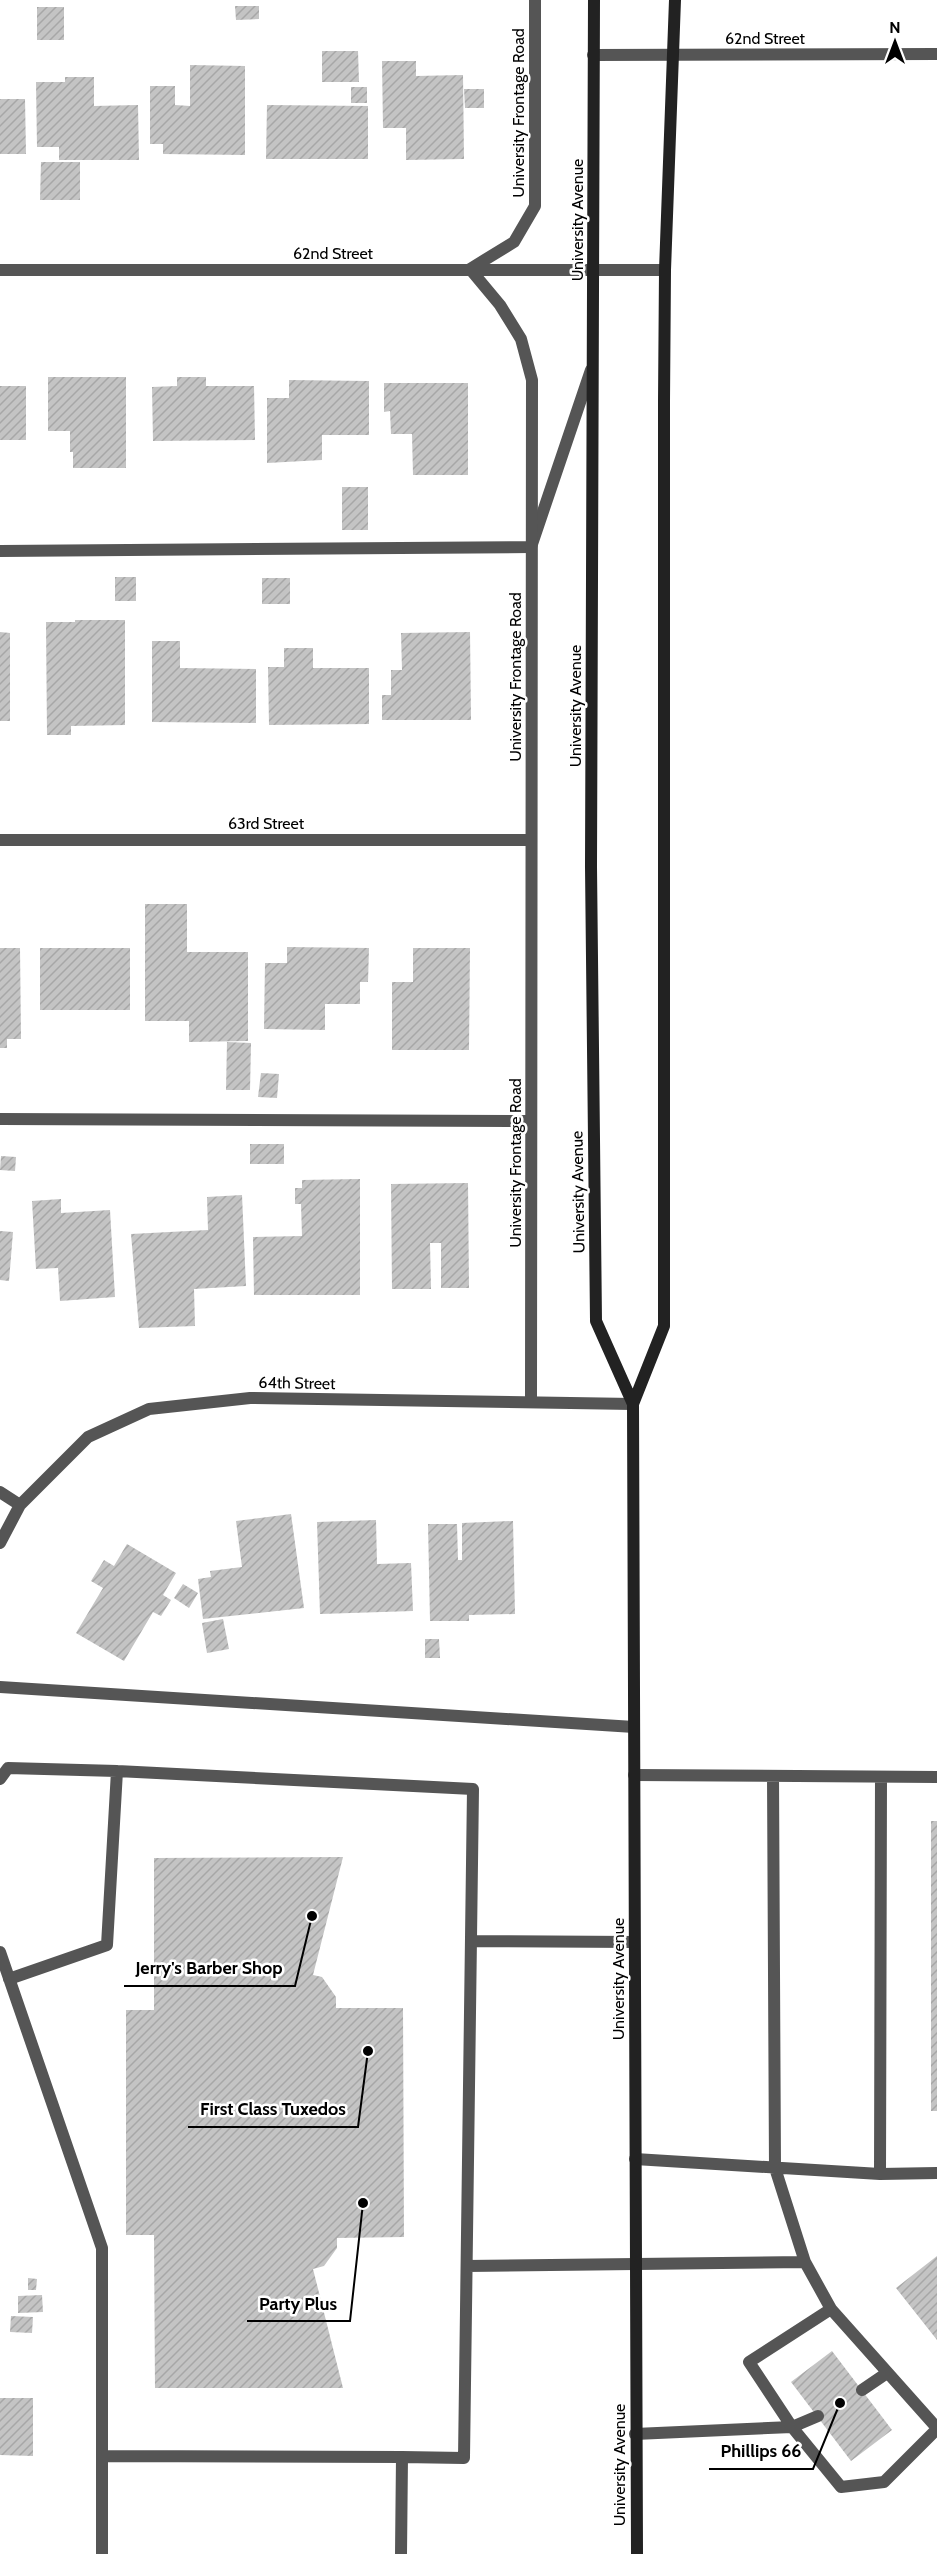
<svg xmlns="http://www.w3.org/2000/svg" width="937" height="2554" font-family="Cabin,sans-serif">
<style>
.building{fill:url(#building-hatch)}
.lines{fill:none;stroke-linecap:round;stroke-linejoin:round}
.lane{stroke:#555;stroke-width:12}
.street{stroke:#555;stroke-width:12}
.secondary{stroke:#222;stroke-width:12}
.labels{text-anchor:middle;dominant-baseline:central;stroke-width:5;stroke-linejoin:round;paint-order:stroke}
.street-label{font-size:16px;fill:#000;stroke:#fff}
.leader{fill:none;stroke:#000;stroke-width:2}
.callout-dot{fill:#000;stroke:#fff;stroke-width:2}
.callout-label{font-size:18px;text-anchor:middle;font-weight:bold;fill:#000;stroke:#fff;stroke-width:5;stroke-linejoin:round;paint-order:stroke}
</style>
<defs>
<pattern id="building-hatch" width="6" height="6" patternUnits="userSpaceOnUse" patternTransform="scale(1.5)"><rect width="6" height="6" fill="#c4c4c4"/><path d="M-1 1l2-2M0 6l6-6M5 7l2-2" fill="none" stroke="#a7a7a7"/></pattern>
</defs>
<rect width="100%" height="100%" fill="#fff"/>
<path class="building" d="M 235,6 L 259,6 L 259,19 L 236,20 Z
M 37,7 L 64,7 L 64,40 L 37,40 Z
M 322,51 L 358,51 L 359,82 L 322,82 Z
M 382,61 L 416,61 L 416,76 L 463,75 L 464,159 L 406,160 L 406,128 L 383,128 Z
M 190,65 L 245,66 L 245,155 L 163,154 L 163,144 L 150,144 L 150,86 L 175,86 L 175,105 L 190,106 Z
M 65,77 L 94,77 L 94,106 L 138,105 L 139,160 L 59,160 L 59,147 L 37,147 L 36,82 L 65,82 Z
M 351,87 L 367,87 L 367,103 L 351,103 Z
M 464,89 L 484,89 L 484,108 L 465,108 Z
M 0,99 L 25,99 L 26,154 L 0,154 Z
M 267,105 L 368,106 L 368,159 L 266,159 Z
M 41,162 L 80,162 L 80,200 L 40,200 Z
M 48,377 L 126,377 L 126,468 L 73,468 L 73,452 L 70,452 L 70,431 L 48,431 Z
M 177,377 L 206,377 L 206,386 L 254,386 L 255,440 L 153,441 L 152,387 L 177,386 Z
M 289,380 L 369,381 L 369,435 L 322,435 L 322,460 L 267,463 L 267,398 L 289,398 Z
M 384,383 L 468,383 L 468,475 L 413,475 L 412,434 L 391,434 L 390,411 L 384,412 Z
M 0,386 L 26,386 L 26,440 L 0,440 Z
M 342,487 L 368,487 L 368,530 L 342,530 Z
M 115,577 L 136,577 L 136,601 L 115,601 Z
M 262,578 L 290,578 L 290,604 L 262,604 Z
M 75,620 L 125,620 L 125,725 L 71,726 L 71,735 L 47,735 L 46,622 L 75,622 Z
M 0,632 L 10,633 L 10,721 L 0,721 Z
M 470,632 L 471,720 L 382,720 L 382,695 L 391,695 L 391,670 L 402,670 L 401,633 Z
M 152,641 L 180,641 L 180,668 L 256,669 L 256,723 L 152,722 Z
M 284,648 L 313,648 L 313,668 L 369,668 L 369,724 L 269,725 L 268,667 L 284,667 Z
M 145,904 L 187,904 L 187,952 L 248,952 L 248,1041 L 189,1042 L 189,1021 L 145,1021 Z
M 287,947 L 369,948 L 368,982 L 360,982 L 360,1004 L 325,1004 L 325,1030 L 264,1029 L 265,963 L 287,963 Z
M 0,948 L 20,948 L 21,1039 L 7,1039 L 7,1048 L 0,1048 Z
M 40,948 L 130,948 L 130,1010 L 40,1010 Z
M 413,948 L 470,948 L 469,1050 L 392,1050 L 392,982 L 413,982 Z
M 227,1042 L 251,1043 L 250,1090 L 226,1090 Z
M 261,1073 L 279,1074 L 277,1098 L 258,1097 Z
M 250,1144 L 284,1144 L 284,1164 L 250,1164 Z
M 1,1156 L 16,1157 L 15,1171 L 0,1170 Z
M 360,1179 L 360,1295 L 254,1295 L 253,1237 L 302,1236 L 301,1204 L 295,1204 L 295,1188 L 302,1188 L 302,1180 Z
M 468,1183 L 469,1288 L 441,1288 L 441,1243 L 430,1243 L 431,1289 L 392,1289 L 391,1184 Z
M 242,1195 L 246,1286 L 194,1289 L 195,1326 L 139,1328 L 131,1234 L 208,1230 L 207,1197 Z
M 61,1199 L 61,1213 L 110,1210 L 115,1297 L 60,1301 L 58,1268 L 36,1269 L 32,1201 Z
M 0,1231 L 13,1232 L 9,1281 L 0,1280 Z
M 291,1514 L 304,1608 L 203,1619 L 198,1579 L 211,1577 L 210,1571 L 242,1567 L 236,1521 Z
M 376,1520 L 377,1564 L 411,1563 L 413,1611 L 320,1614 L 317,1522 Z
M 513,1521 L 515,1614 L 469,1615 L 469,1621 L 430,1621 L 428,1524 L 457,1524 L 458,1560 L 462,1560 L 462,1523 Z
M 127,1544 L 176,1573 L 163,1595 L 171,1600 L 161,1616 L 153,1612 L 124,1661 L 76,1633 L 103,1588 L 91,1581 L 104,1560 L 114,1566 Z
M 183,1584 L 198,1593 L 189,1608 L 174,1598 Z
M 223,1619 L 229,1649 L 207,1653 L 202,1623 Z
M 425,1639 L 439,1639 L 440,1658 L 425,1658 Z
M 931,1821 L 937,1821 L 937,2111 L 931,2111 Z
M 343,1857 L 313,1975 L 322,1977 L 336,1997 L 336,2008 L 403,2008 L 404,2237 L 337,2238 L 337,2248 L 324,2266 L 313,2269 L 343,2388 L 155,2388 L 154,2235 L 126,2235 L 126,2010 L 154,2010 L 154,1858 Z
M 937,2256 L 937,2340 L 896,2288 Z
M 28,2278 L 37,2279 L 36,2290 L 28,2290 Z
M 42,2295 L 43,2312 L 18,2313 L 18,2296 Z
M 11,2316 L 33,2317 L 32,2333 L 10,2332 Z
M 832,2351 L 892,2430 L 851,2461 L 791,2382 Z
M 0,2398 L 33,2398 L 33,2456 L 0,2455 Z"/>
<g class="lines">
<path class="lane" d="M 0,551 L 531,547 L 591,370
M 0,1119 L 531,1121
M 0,1687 L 634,1727
M 634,1775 L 937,1777
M 773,1776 L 775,2168 L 805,2262
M 0,1779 L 8,1768 L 117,1771 L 473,1789 L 464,2458 L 402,2457 L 401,2554
M 472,1941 L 634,1942
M 0,1952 L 102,2248 L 102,2554
M 9,1979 L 107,1945 L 117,1771
M 635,2159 L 880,2174 L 937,2173
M 880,2174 L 881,1778
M 467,2266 L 805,2262 L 831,2309
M 862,2390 L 887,2373
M 818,2416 L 792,2427 L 749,2362 L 831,2309 L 937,2428
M 635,2434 L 792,2427 L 841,2487 L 884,2482 L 937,2429
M 102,2456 L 402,2457"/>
<path class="street" d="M 593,55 L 937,54
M 0,270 L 665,270
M 0,840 L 531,840
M 531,1402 L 532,380 L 521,339 L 500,305 L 470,269 L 514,242 L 535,206 L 535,0
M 0,1492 L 20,1505 L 88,1437 L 149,1409 L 250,1398 L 633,1404
M 0,1543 L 20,1505"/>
<path class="secondary" d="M 594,0 L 591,867 L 596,1321 L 633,1404
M 637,2554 L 633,1404 L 664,1326 L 664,401 L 665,270 L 675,0"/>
</g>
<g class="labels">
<g class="street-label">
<text x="765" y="38">62nd Street</text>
<text transform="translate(518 113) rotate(-90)">University Frontage Road</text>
<text transform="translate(577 220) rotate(-90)">University Avenue</text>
<text x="333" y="253">62nd Street</text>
<text transform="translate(515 677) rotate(-90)">University Frontage Road</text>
<text transform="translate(575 706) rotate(-90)">University Avenue</text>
<text x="266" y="823">63rd Street</text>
<text transform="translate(515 1163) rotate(-90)">University Frontage Road</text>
<text transform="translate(578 1192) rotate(-91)">University Avenue</text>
<text transform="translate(297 1383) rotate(1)">64th Street</text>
<text transform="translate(618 1979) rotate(-90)">University Avenue</text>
<text transform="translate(619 2465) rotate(-90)">University Avenue</text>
</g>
</g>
<path class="leader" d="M312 1916L295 1986H124M368 2051L358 2127H188M363 2203L350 2321H247M840 2403L813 2469H709"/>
<g class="callout-dot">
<circle cx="312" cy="1916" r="6"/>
<circle cx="368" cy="2051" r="6"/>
<circle cx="363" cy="2203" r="6"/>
<circle cx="840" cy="2403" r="6"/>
</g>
<g class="callout-label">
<text x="209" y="1974">Jerry's Barber Shop</text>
<text x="273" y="2115">First Class Tuxedos</text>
<text x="298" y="2310">Party Plus</text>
<text x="761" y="2457">Phillips 66</text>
</g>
<g transform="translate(895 42)" stroke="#ffffff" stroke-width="4.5" paint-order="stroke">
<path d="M0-4.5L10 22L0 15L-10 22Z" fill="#000000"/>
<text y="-9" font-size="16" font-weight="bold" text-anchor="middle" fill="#000000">N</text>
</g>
</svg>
